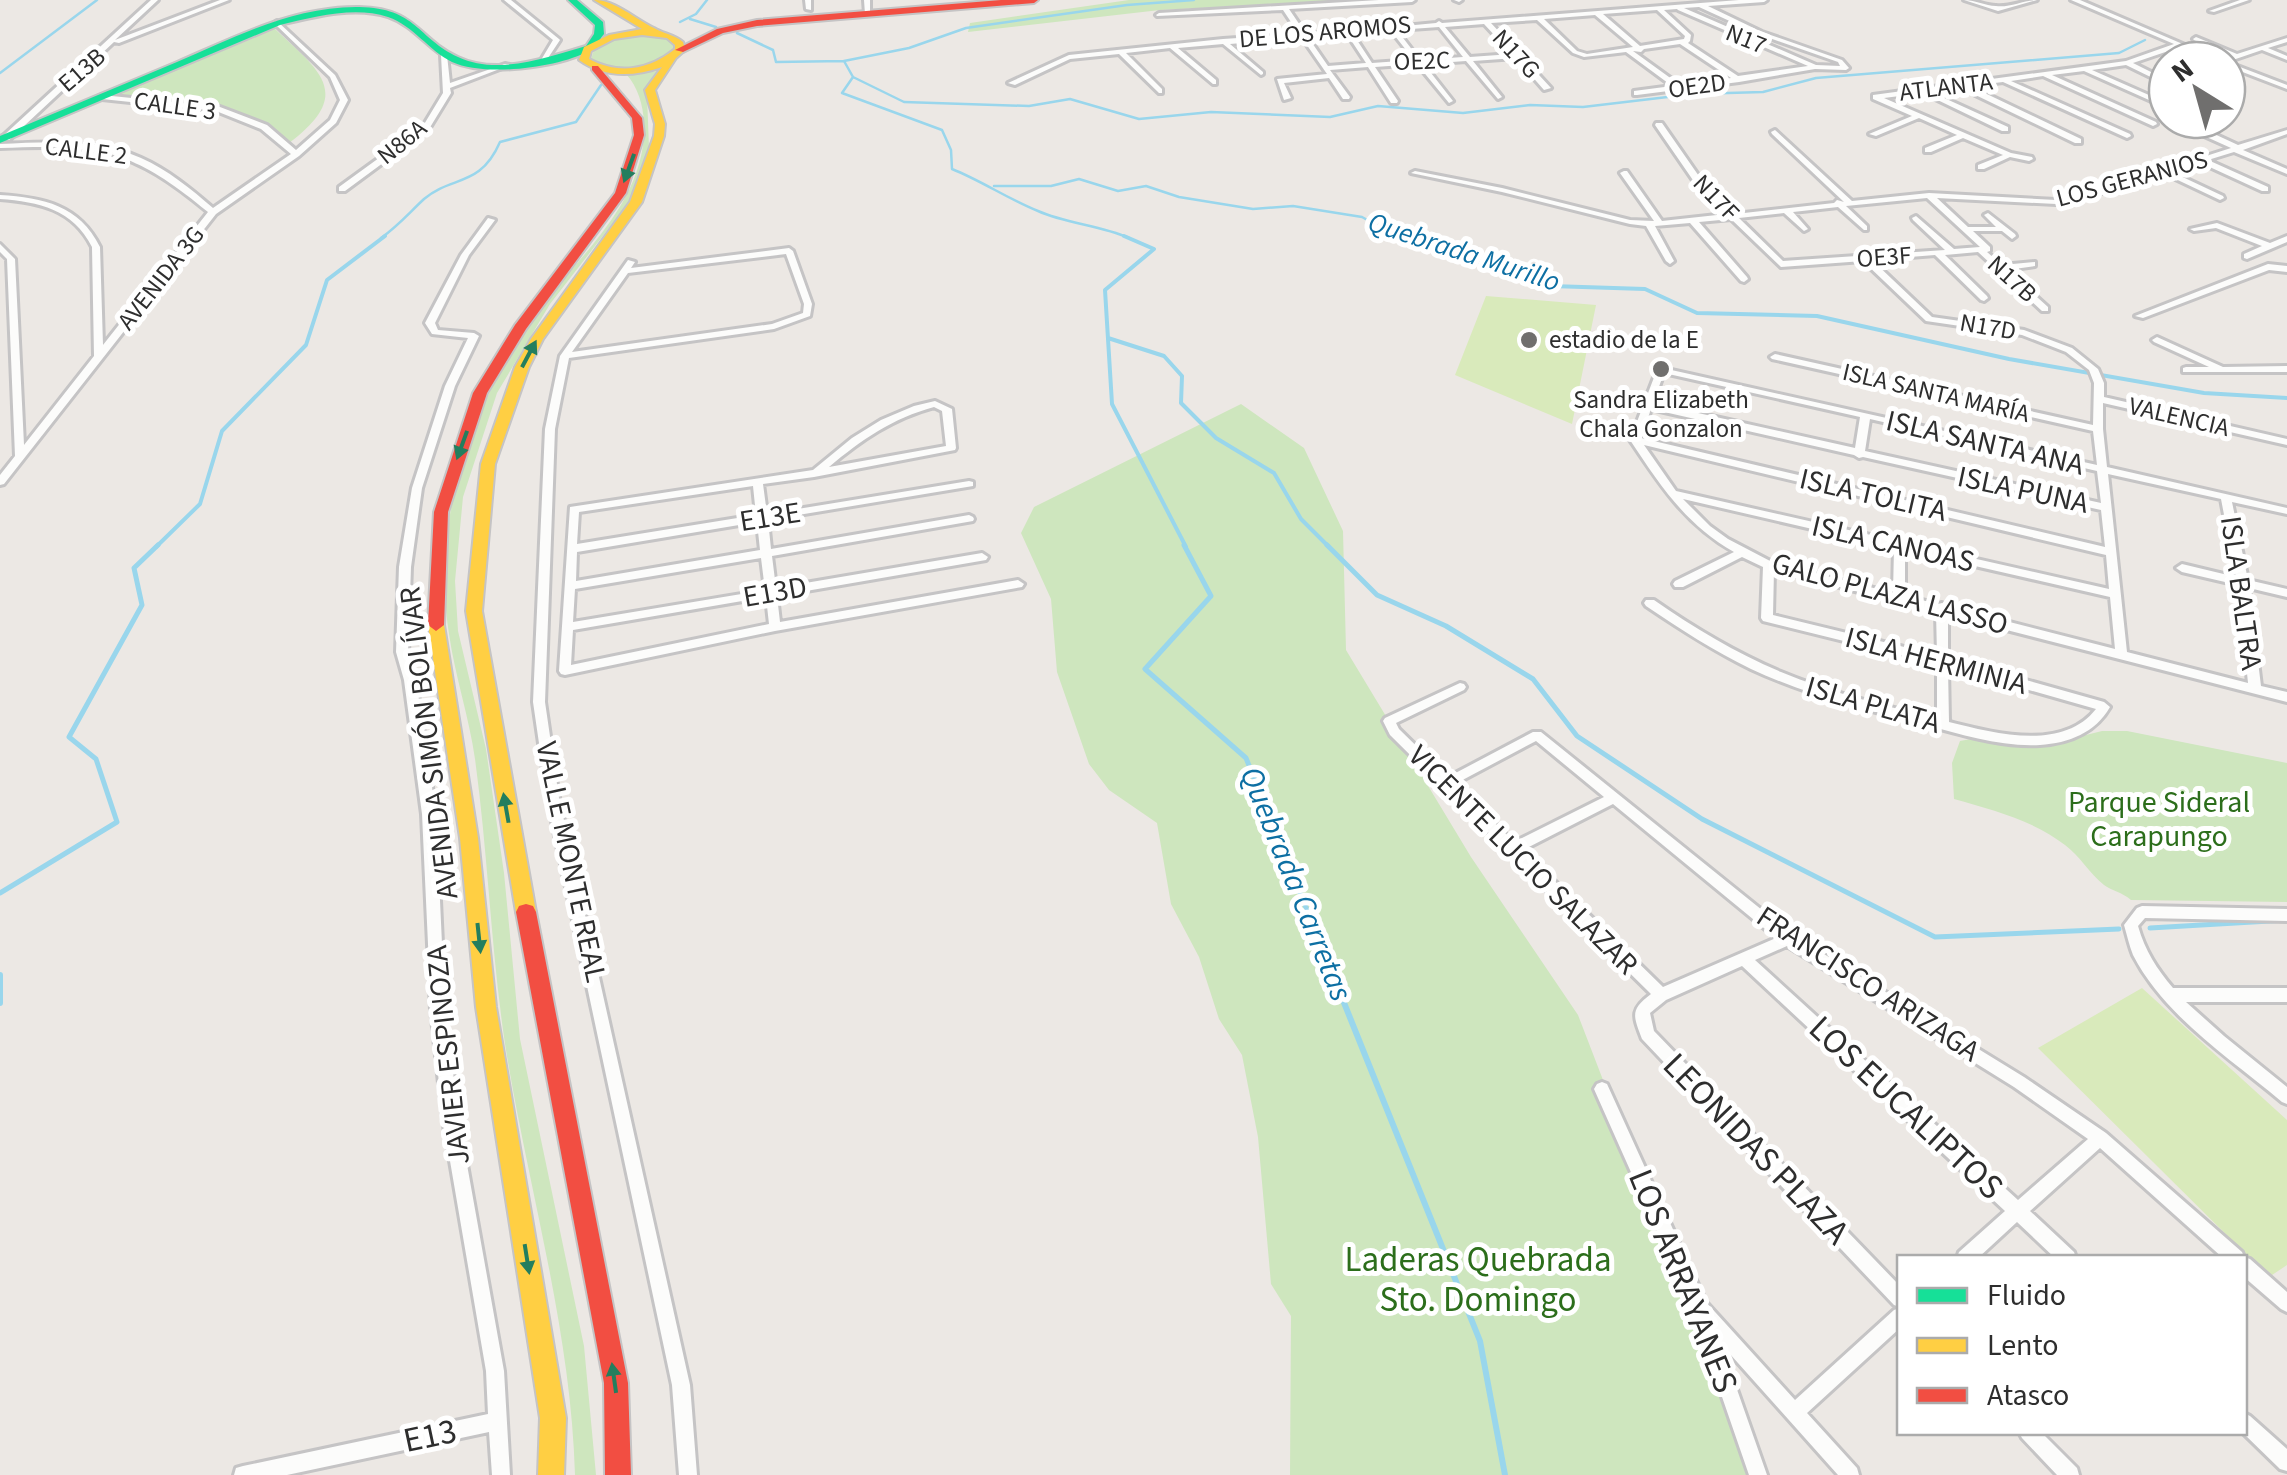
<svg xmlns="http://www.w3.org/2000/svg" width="2287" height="1475" font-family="'Source Sans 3',sans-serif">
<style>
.green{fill:#cee6be}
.pitch{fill:#d9eabb}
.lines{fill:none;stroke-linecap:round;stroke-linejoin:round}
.stream-far3{stroke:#99d6ec;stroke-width:2.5}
.stream-far2{stroke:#99d6ec;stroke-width:4}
.stream-far1{stroke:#99d6ec;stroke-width:5}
.stream{stroke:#99d6ec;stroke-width:6}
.street-casing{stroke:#c5c4c5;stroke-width:6}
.fast-casing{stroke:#c5c4c5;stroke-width:4}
.slow-casing{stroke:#c5c4c5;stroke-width:4}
.jam-casing{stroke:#c5c4c5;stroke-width:4}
.street{fill:#fcfcfb;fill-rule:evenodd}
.fast{fill:#16e098;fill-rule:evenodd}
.slow{fill:#ffcf43;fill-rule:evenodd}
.jam{fill:#f24e42;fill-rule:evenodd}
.oneway{fill:#237e5e}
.poi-dot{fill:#706f6e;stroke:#fff;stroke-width:4}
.labels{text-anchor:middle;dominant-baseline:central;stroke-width:10;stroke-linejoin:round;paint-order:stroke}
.far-street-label{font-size:25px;fill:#2e2e2e;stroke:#fff}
.far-poi-label{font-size:25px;fill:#2e2e2e;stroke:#fff;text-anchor:start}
.far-water-label{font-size:28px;font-style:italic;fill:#0d6fa3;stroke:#fff}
.street-label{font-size:30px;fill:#2e2e2e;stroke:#fff}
.park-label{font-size:30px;fill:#2c6e1b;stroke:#fff}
.water-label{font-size:32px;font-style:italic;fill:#0d6fa3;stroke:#fff}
.near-street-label{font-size:35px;fill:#2e2e2e;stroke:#fff}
.near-park-label{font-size:35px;fill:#2c6e1b;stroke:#fff}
</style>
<rect width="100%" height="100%" fill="#ece8e4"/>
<path class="green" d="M 1129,0 L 1366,0 L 1160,10 L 968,32 L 970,23 Z
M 275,29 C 321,72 354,94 289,143 C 236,102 180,103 116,95 Z
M 629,35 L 666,36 L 677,51 C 651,70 619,75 591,59 L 595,47 Z
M 669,70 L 647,95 L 649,148 L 630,201 L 550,304 L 497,393 L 463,497 L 455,581 L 458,631 L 486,749 L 504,873 L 520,1039 L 584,1346 L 596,1475 L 575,1475 C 571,1329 528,1188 505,1044 C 491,950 488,854 475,759 C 469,717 455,676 449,634 C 442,592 446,548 451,506 C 457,456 498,368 526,326 C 569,263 648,206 644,122 C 643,105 638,87 626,74 Z
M 1241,404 L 1304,448 L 1343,531 L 1346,650 L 1471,857 L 1578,1015 L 1755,1475 L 1290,1475 L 1291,1316 L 1271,1284 L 1258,1137 L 1242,1055 L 1219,1019 L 1199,957 L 1171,904 L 1157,823 L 1109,790 L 1089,764 L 1057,672 L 1051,599 L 1021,533 L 1034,507 Z
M 2102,731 L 2127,731 L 2287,763 L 2287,902 L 2131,900 C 2122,892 2112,891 2104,885 C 2089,873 2080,856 2065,845 C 2033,820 1992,810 1954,799 L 1952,763 L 1960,741 L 1976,738 L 2058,742 Z"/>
<path class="pitch" d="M 1486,296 L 1596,305 L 1572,424 L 1455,375 Z
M 2142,988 L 2287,1120 L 2287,1265 L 2269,1277 L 2038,1048 Z"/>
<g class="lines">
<path class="stream-far3" d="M 690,19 L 716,27
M 680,22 L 696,14 L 707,0
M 737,33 L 773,50 L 776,62 L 844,61 L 853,77 L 842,93 L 942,130 L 951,150 L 952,169 C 982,181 1008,199 1038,211 C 1067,224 1100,225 1129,238
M 844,61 L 909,48 L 966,28 L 1127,5 L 1194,0
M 0,73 L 97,0
M 853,77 L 904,102 L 1029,106 L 1070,99 L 1139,119 L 1211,112 L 1330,117 L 1378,106 L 1463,113 L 1530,105 L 1583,107 L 1693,94 L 1763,92 L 1816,78 L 2119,53 L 2145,40
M 994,186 L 1051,186 L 1079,179 L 1118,191 L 1146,186 L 1179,197 L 1253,209 L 1293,206 L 1362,217 L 1387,231 L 1407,231 L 1423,238
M 381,238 C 398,226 409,213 424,199 C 452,175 480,188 500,142 L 576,122 L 601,85"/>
<path class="stream-far2" d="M 1124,236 L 1154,249 L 1105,290 L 1112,404 L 1186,547
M 1417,236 L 1488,267 L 1551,286 L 1645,289 L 1697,313 L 1817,316 L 2009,359 L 2204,393 L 2287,398
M 1108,338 L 1164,356 L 1182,376 L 1181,403 L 1216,438 L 1274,473 L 1301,519 L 1329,547
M 156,547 L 200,504 L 222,431 L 306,345 L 327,280 L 385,236"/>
<path class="stream-far1" d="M 1184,545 L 1211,596 L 1145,669 L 1246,758 L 1323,950
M 1327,545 L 1377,595 L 1446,626 L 1533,679 L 1577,736 L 1702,819 L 1935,937 L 2119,929
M 0,893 L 117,822 L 96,759 L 69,737 L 142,605 L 134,568 L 158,545
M 2150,928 L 2287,920"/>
<path class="stream" d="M 1322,948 L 1480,1341 L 1505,1475
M 0,975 L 0,1003"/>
<defs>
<path id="street" d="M 151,0 L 158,0 L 115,40 L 220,0 L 229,0 L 119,43 L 114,42 L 9,140 L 3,140 L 3,136 Z
M 504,0 L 511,0 L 559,39 L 560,40 L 546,61 L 541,60 L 553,40 Z
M 805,0 L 811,0 L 811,10 L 806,9 Z
M 864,0 L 870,0 L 870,15 L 865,14 Z
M 1379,0 L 1415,0 L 1412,2 L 1289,9 L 1306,34 L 1344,31 L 1347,28 L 1350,30 L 1388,27 L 1391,25 L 1394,27 L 1436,23 L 1439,21 L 1442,23 L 1739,0 L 1767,0 L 1764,2 L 1708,6 L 1762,32 L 1842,60 L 1849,68 L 1846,70 L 1815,69 L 1739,82 L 1637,95 L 1634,95 L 1634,91 L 1672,86 L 1626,52 L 1584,57 L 1573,53 L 1537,20 L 1491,23 L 1551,88 L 1544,90 L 1516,58 L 1473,61 L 1502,97 L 1498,99 L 1466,61 L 1424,64 L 1453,101 L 1449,103 L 1417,64 L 1375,67 L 1398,101 L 1397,103 L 1391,103 L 1368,67 L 1330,70 L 1350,97 L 1349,99 L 1343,99 L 1329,78 L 1284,83 L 1291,98 L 1284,100 L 1277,79 L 1327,74 L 1302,38 L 1230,44 L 1263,72 L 1263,74 L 1261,75 L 1223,44 L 1178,48 L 1216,80 L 1216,84 L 1213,84 L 1170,48 L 1126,53 L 1162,89 L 1162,93 L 1159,93 L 1119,54 L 1070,59 L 1015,85 L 1008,83 L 1069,55 L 1223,39 L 1299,34 L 1283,10 L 1157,16 L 1156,15 L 1159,13 ZM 1699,7 L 1758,34 L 1838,62 L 1840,66 L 1816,65 L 1684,8 ZM 1677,9 L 1678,10 L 1808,66 L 1738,76 L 1688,43 L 1690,41 L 1691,35 L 1664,10 ZM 1657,10 L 1685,36 L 1684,39 L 1640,46 L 1603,14 ZM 1595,15 L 1633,47 L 1587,54 L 1577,51 L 1544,19 ZM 1484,24 L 1512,54 L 1470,57 L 1445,27 ZM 1439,27 L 1463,57 L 1420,60 L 1397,30 ZM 1391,31 L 1414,60 L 1372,63 L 1353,34 ZM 1347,34 L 1366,63 L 1328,66 L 1308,37 ZM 1680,44 L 1731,78 L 1680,85 L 1633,51 L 1641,52 L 1644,49 Z
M 1454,0 L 1462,0 L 1459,2 Z
M 1964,0 C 1976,0 1985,6 1996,6 C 2009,8 2024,0 2037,0 L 1998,11 Z
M 2071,0 L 2080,0 L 2220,60 L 2211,60 L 2180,47 L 2133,63 L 2167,80 L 2167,85 L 2126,65 L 2092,70 L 2167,103 L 2167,108 L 2084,71 L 2052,75 L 2156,122 L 2157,124 L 2153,126 L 2043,76 L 2011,81 L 2130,134 L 2131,136 L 2127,138 L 2003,82 L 1970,86 L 2081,139 L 2081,143 L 2075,143 L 1961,88 L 1931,92 L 2008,127 L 2008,131 L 2002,131 L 1923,93 L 1884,98 L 2011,153 L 2032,157 L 2033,159 L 2029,161 L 2010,157 L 1984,169 L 1978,169 L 1978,165 L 2003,155 L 1963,138 L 1931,152 L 1925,152 L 1925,148 L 1957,135 L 1919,118 L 1876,136 L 1869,134 L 1912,116 L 1873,99 L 1873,95 L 2126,61 L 2174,44 Z
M 2240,0 L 2249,0 L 2214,12 L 2209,11 Z
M 277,21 L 335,75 L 348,100 L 336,123 L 299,156 L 216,214 L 4,484 L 0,485 L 0,475 L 15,456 L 7,259 L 0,252 L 0,244 L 15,259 L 24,445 L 94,356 L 92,247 C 73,209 39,202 0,199 L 0,195 C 44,198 79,205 100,247 L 103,345 L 208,212 C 131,148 99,144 0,148 L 0,144 C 47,142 97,138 141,158 C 168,170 191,189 213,208 L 291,154 L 261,129 L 216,111 L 102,99 L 98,97 L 102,95 L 220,107 L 267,125 L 296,150 L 330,120 L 340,100 L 330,77 L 275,24 L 274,23 Z
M 2196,37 L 2237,54 L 2287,38 L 2287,42 L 2268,48 L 2287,56 L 2287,60 L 2262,50 L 2227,62 L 2222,60 L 2230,56 L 2194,40 L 2193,39 Z
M 444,53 L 447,55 L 450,83 L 505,64 L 510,65 L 450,88 L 451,93 L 429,129 L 345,191 L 339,191 L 339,187 L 423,126 L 443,93 L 441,55 Z
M 2227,62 L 2287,85 L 2287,89 L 2227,66 Z
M 1656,123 L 1662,123 L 1703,182 L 1735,214 L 1834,203 L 1837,200 L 1844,202 L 1772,134 L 1771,132 L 1775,130 L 1852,201 L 1929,193 L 2056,200 L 2125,182 L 2231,148 L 2191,130 L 2191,126 L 2197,126 L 2238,145 L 2287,130 L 2287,134 L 2243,150 L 2287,169 L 2287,174 L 2234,152 L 2208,160 L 2268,187 L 2268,191 L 2262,191 L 2201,163 L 2172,172 L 2223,196 L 2224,198 L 2220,200 L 2165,174 L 2131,186 L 2056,204 L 1937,198 L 1968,227 L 1996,227 L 1984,215 L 1988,213 L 2015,234 L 2016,236 L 2012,239 L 2002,231 L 1973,231 L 1990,247 L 1990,251 L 1987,252 L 2002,265 L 2035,262 L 2035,266 L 2007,270 L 2048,307 L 2048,311 L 2042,311 L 1978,252 L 1945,255 L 1987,296 L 1988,298 L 1984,301 L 1981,300 L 1935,255 L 1872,260 L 1932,317 L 2024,330 L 2072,348 L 2098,369 L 2104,383 L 2104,397 L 2287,439 L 2287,445 L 2103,403 L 2103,429 L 2107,467 L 2287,508 L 2287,514 L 2232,502 L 2248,580 L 2287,589 L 2287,597 L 2249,588 L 2261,686 L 2287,692 L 2287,702 L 1948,615 L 1948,658 L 2104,702 L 2110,707 C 2095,733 2069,743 2040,745 C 2001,747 1963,735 1926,725 C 1867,710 1807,695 1751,669 C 1714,651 1680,629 1646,606 L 1644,603 L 1646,600 L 1654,600 C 1694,628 1736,653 1781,672 C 1831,693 1884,705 1937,719 L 1937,664 L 1763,621 L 1761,618 L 1763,567 L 1742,557 L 1683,587 L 1675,587 L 1673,584 L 1675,581 L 1734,552 C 1685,524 1660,485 1630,440 L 1658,367 L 2097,465 L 2093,431 L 1772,359 L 1770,357 L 1775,354 L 2093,425 L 2094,383 L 2089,370 L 2066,352 L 2022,335 L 1926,321 L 1863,261 L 1781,267 L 1731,219 L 1699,222 L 1747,277 L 1748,279 L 1744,282 L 1741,281 L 1690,223 L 1655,226 L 1674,261 L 1670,264 L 1666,261 L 1646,226 L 1630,224 L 1502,192 L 1411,173 L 1415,171 L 1502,188 L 1630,220 L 1654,221 L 1620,173 L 1624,171 L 1627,171 L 1662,221 L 1726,214 L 1697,186 L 1655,125 ZM 1927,198 L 1980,247 L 1954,249 L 1916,216 L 1912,218 L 1913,220 L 1945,250 L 1783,261 L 1739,218 L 1784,213 L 1804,231 L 1808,229 L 1793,212 L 1838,207 L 1864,230 L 1867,230 L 1867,226 L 1846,206 ZM 1664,373 L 1860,417 L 1855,448 L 1653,403 ZM 1651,409 L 1854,455 L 1859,458 L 1863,457 L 2101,510 L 2105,547 L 1641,438 ZM 1870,419 L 2097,471 L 2101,503 L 1865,451 ZM 1644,445 L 2106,555 L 2109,589 L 1676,491 ZM 2108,474 L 2221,499 L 2236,577 L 2182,564 L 2176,568 L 2182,572 L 2238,585 L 2248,683 L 2127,652 ZM 1683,499 L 1894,548 L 1893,593 L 1772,562 L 1728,539 L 1710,526 ZM 1905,550 L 2110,597 L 2115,649 L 1947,606 L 1942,603 L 1938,604 L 1905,596 ZM 1774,570 L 1936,612 L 1937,655 L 1773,615 ZM 1948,667 L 2096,709 C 2062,752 1994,733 1949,722 Z
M 488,218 L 495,220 L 469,255 L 435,323 L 438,330 L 474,333 L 479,336 L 455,386 L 422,488 L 411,567 L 408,652 L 416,680 L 436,814 L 445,1009 L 459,1120 L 504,1371 L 510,1475 L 492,1475 L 489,1432 L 287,1475 L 234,1475 L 236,1468 L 243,1466 L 488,1414 L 486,1371 L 443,1120 L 431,1009 L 422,814 L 404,680 L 396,652 L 399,567 L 412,488 L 445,386 L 468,338 L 432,334 L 425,323 L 461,255 Z
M 2217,223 L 2270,243 L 2287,236 L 2287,242 L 2247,259 L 2244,258 L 2244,254 L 2262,246 L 2216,228 L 2194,231 L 2190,229 Z
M 789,248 L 793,251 L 812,304 L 810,316 L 774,329 L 569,358 L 555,429 L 545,702 L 559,798 L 690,1385 L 697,1475 L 679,1475 L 672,1385 L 547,798 L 533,702 L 545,429 L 560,356 L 628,260 L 635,262 L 631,268 ZM 786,254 L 804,304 L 803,313 L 772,324 L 572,352 L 628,273 Z
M 2268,264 L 2287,266 L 2287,272 L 2269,270 L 2143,318 L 2135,316 Z
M 2157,337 L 2223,367 L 2287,366 L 2287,372 L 2183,372 L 2183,368 L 2186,367 L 2209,367 L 2154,342 L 2152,340 Z
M 935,401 L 952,409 L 956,448 L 955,450 L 814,477 L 763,484 L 767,514 L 969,481 L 973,482 L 973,486 L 768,520 L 771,549 L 969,515 L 973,517 L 974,519 L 973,521 L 772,556 L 776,588 L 982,553 L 988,557 L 986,560 L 777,596 L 780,622 L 1018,580 L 1024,584 L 1022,587 L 775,631 L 565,675 L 561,674 L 559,671 L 570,507 L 813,470 L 852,438 L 881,420 L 914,406 ZM 934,407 L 942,411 L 946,446 L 829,467 C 861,440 893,418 934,407 ZM 753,486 L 756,515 L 577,544 L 579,512 ZM 757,522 L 760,550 L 576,581 L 577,552 ZM 761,558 L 765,590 L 573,622 L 575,589 ZM 766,597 L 769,624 L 571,665 L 573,630 Z
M 1460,683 L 1464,684 L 1466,687 L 1464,690 L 1396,723 L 1399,729 L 1448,777 L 1533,732 L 1541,732 L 1793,935 L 2024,1077 L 2106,1133 L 2242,1252 L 2244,1257 L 2250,1259 L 2287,1292 L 2287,1312 L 2281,1309 L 2244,1277 L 2244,1258 L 2223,1258 L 2100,1148 L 2030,1211 L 2074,1252 L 2076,1258 L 2055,1258 L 2017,1222 L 1978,1258 L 1957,1258 L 1959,1252 L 2005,1211 L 1742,966 L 1666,1000 L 1650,1013 L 1654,1031 L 1900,1286 L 1900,1307 L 1894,1305 L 1642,1039 C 1633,1015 1630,1010 1651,994 L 1510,855 L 1506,854 L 1505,849 L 1390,735 L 1383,721 L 1385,718 ZM 1536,741 L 1604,797 L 1514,842 L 1455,784 ZM 1613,804 L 1776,938 L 1663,987 L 1523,850 ZM 1787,946 L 2014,1087 L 2088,1139 L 2018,1200 L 1755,960 Z
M 2142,906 L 2287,909 L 2287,921 L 2145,918 L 2138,926 C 2145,951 2157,969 2173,988 L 2287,988 L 2287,1002 L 2186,1002 L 2224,1036 L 2287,1087 L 2287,1104 L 2282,1102 C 2230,1058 2165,1017 2133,955 C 2129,945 2127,935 2124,925 L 2137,908 Z
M 1602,1082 L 1607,1084 L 1706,1302 L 1795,1400 L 1894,1310 L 1900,1308 L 1900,1328 L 1807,1413 L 1857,1468 L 1859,1475 L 1838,1475 L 1721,1344 L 1767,1475 L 1749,1475 L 1691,1307 L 1594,1089 L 1597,1084 Z
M 2244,1413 L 2250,1416 L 2287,1449 L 2287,1471 L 2280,1469 L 2242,1432 L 2244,1432 Z
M 2019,1432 L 2041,1432 L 2077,1468 L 2079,1475 L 2057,1475 L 2022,1438 Z"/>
<path id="fast" d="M 568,0 L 577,0 L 603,22 L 604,34 C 599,40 595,48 589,51 C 557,68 485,77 452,62 C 428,50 414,26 388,17 C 354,6 314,17 280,25 L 0,143 L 0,136 C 59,111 118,87 177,62 C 235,37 294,6 359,7 C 417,8 417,38 458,57 C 498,76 547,57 586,46 L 594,34 L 595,25 Z"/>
<path id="slow" d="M 594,0 C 615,0 635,19 654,28 C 664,34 673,34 683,42 L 685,50 L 676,58 L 655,90 L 665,124 L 664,136 L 642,202 L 543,339 L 529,367 L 495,464 L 482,611 L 536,912 L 533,918 L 526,920 L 519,918 L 516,912 L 466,611 L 481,464 L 515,367 L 531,339 L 630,202 L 654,136 L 655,124 L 645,90 L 662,67 C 633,77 604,78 579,60 L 584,47 L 609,35 L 642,29 ZM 642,35 L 667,38 L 675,45 L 675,49 C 649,70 619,75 589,59 L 591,51 L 614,39 Z
M 436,619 L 444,625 L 478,838 L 496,1007 L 566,1418 L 564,1475 L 538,1475 L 540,1418 L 476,1007 L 460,838 L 428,625 Z"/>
<path id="jam" d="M 1001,0 L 1038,0 L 1034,3 L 757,26 L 723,33 L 683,52 L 675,50 L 717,29 L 757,20 Z
M 592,66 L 598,66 L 642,118 L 644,135 L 626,193 L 526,329 L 487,393 L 448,512 L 444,625 L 436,631 L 428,625 L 434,512 L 473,393 L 515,325 L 615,193 L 634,135 L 632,118 L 592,70 Z
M 526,904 L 533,906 L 536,912 L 628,1383 L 631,1475 L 605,1475 L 604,1383 L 516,912 L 519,906 Z"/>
</defs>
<use href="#street" class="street-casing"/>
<use href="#fast" class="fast-casing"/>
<use href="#slow" class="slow-casing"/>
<use href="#jam" class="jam-casing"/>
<use href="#street" class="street"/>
<use href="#fast" class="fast"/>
<use href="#slow" class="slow"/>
<use href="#jam" class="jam"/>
</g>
<defs><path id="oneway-solid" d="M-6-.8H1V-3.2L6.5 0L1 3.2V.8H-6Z" transform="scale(2.5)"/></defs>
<g class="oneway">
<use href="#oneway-solid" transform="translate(629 168) rotate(110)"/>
<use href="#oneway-solid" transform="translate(529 354) rotate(-62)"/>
<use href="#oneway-solid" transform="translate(462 445) rotate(110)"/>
<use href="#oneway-solid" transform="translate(506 808) rotate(-100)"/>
<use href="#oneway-solid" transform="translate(479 938) rotate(84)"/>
<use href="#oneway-solid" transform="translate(527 1259) rotate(81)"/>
<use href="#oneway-solid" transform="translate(614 1378) rotate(-98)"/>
</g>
<g class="poi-dot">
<circle cx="1529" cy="340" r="10"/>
<circle cx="1661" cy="369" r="10"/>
</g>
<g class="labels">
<g class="far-street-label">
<text transform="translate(1325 32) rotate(-5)">DE LOS AROMOS</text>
<text transform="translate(1746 39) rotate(22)">N17</text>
<text transform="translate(1516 54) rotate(47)">N17G</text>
<text transform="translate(1422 61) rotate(-2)">OE2C</text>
<text transform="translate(82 70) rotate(-41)">E13B</text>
<text transform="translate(1697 86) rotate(-8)">OE2D</text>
<text transform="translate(1946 87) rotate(-7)">ATLANTA</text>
<text transform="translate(175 106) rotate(8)">CALLE 3</text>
<text transform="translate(402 142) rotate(-39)">N86A</text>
<text transform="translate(86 151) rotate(7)">CALLE 2</text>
<text transform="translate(2132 179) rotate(-15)">LOS GERANIOS</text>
<text transform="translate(1716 198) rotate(46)">N17F</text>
<text transform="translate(1884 257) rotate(-4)">OE3F</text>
<text transform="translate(161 278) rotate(-52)">AVENIDA 3G</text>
<text transform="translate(2012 279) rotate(42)">N17B</text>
<text transform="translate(1988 327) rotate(10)">N17D</text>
<text transform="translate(1936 393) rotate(13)">ISLA SANTA MARÍA</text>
<text transform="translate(2179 417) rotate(13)">VALENCIA</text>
</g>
<g class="far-poi-label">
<text x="1549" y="340">estadio de la E</text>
<text x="1661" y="400" text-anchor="middle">Sandra Elizabeth<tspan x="1661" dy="29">Chala Gonzalon</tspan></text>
</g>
<g class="far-water-label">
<text transform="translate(1464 252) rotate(18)">Quebrada Murillo</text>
</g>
<g class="street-label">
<text transform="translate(1985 443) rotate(13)">ISLA SANTA ANA</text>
<text transform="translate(2023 490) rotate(12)">ISLA PUNA</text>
<text transform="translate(1873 495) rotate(13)">ISLA TOLITA</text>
<text transform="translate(770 517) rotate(-9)">E13E</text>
<text transform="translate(1893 544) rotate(13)">ISLA CANOAS</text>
<text transform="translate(775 592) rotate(-10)">E13D</text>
<text transform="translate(2241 593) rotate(82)">ISLA BALTRA</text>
<text transform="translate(1890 594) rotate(15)">GALO PLAZA LASSO</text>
<text transform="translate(1936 661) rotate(15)">ISLA HERMINIA</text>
<text transform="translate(1873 705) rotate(16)">ISLA PLATA</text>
<text transform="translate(429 743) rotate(-97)">AVENIDA SIMÓN BOLÍVAR</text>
<text transform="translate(1523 860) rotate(45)">VICENTE LUCIO SALAZAR</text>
<text transform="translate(571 862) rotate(78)">VALLE MONTE REAL</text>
<text transform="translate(1868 984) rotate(33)">FRANCISCO ARIZAGA</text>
<text transform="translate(448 1055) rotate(-96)">JAVIER ESPINOZA</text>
</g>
<g class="park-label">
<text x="2159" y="802">Parque Sideral<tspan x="2159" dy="34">Carapungo</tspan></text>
</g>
<g class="water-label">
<text transform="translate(1296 884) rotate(68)">Quebrada Carretas</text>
</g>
<g class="near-street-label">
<text transform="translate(1906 1108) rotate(43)">LOS EUCALIPTOS</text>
<text transform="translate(1756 1149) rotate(46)">LEONIDAS PLAZA</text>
<text transform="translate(1683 1281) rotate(68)">LOS ARRAYANES</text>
<text transform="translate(430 1436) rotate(-12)">E13</text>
</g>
<g class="near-park-label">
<text x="1478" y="1260">Laderas Quebrada<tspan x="1478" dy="40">Sto. Domingo</tspan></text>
</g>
</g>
<rect x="1897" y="1255" width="350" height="180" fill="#ffffff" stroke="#ababab" stroke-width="2.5"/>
<rect x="1917" y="1288" width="50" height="15" fill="#16e098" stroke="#ababab" stroke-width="2.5"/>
<text x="1987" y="1305" font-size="30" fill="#2e2e2e">Fluido</text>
<rect x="1917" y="1338" width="50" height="15" fill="#ffcf43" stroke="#ababab" stroke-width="2.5"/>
<text x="1987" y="1355" font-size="30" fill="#2e2e2e">Lento</text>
<rect x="1917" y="1388" width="50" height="15" fill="#f24e42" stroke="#ababab" stroke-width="2.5"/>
<text x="1987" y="1405" font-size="30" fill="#2e2e2e">Atasco</text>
<g transform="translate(2197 90) rotate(323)"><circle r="48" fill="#ffffff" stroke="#ababab" stroke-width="2.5"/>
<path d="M0-8L18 38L0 25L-18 38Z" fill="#706f6e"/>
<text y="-15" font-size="28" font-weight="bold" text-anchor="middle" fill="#2e2e2e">N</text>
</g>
</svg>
